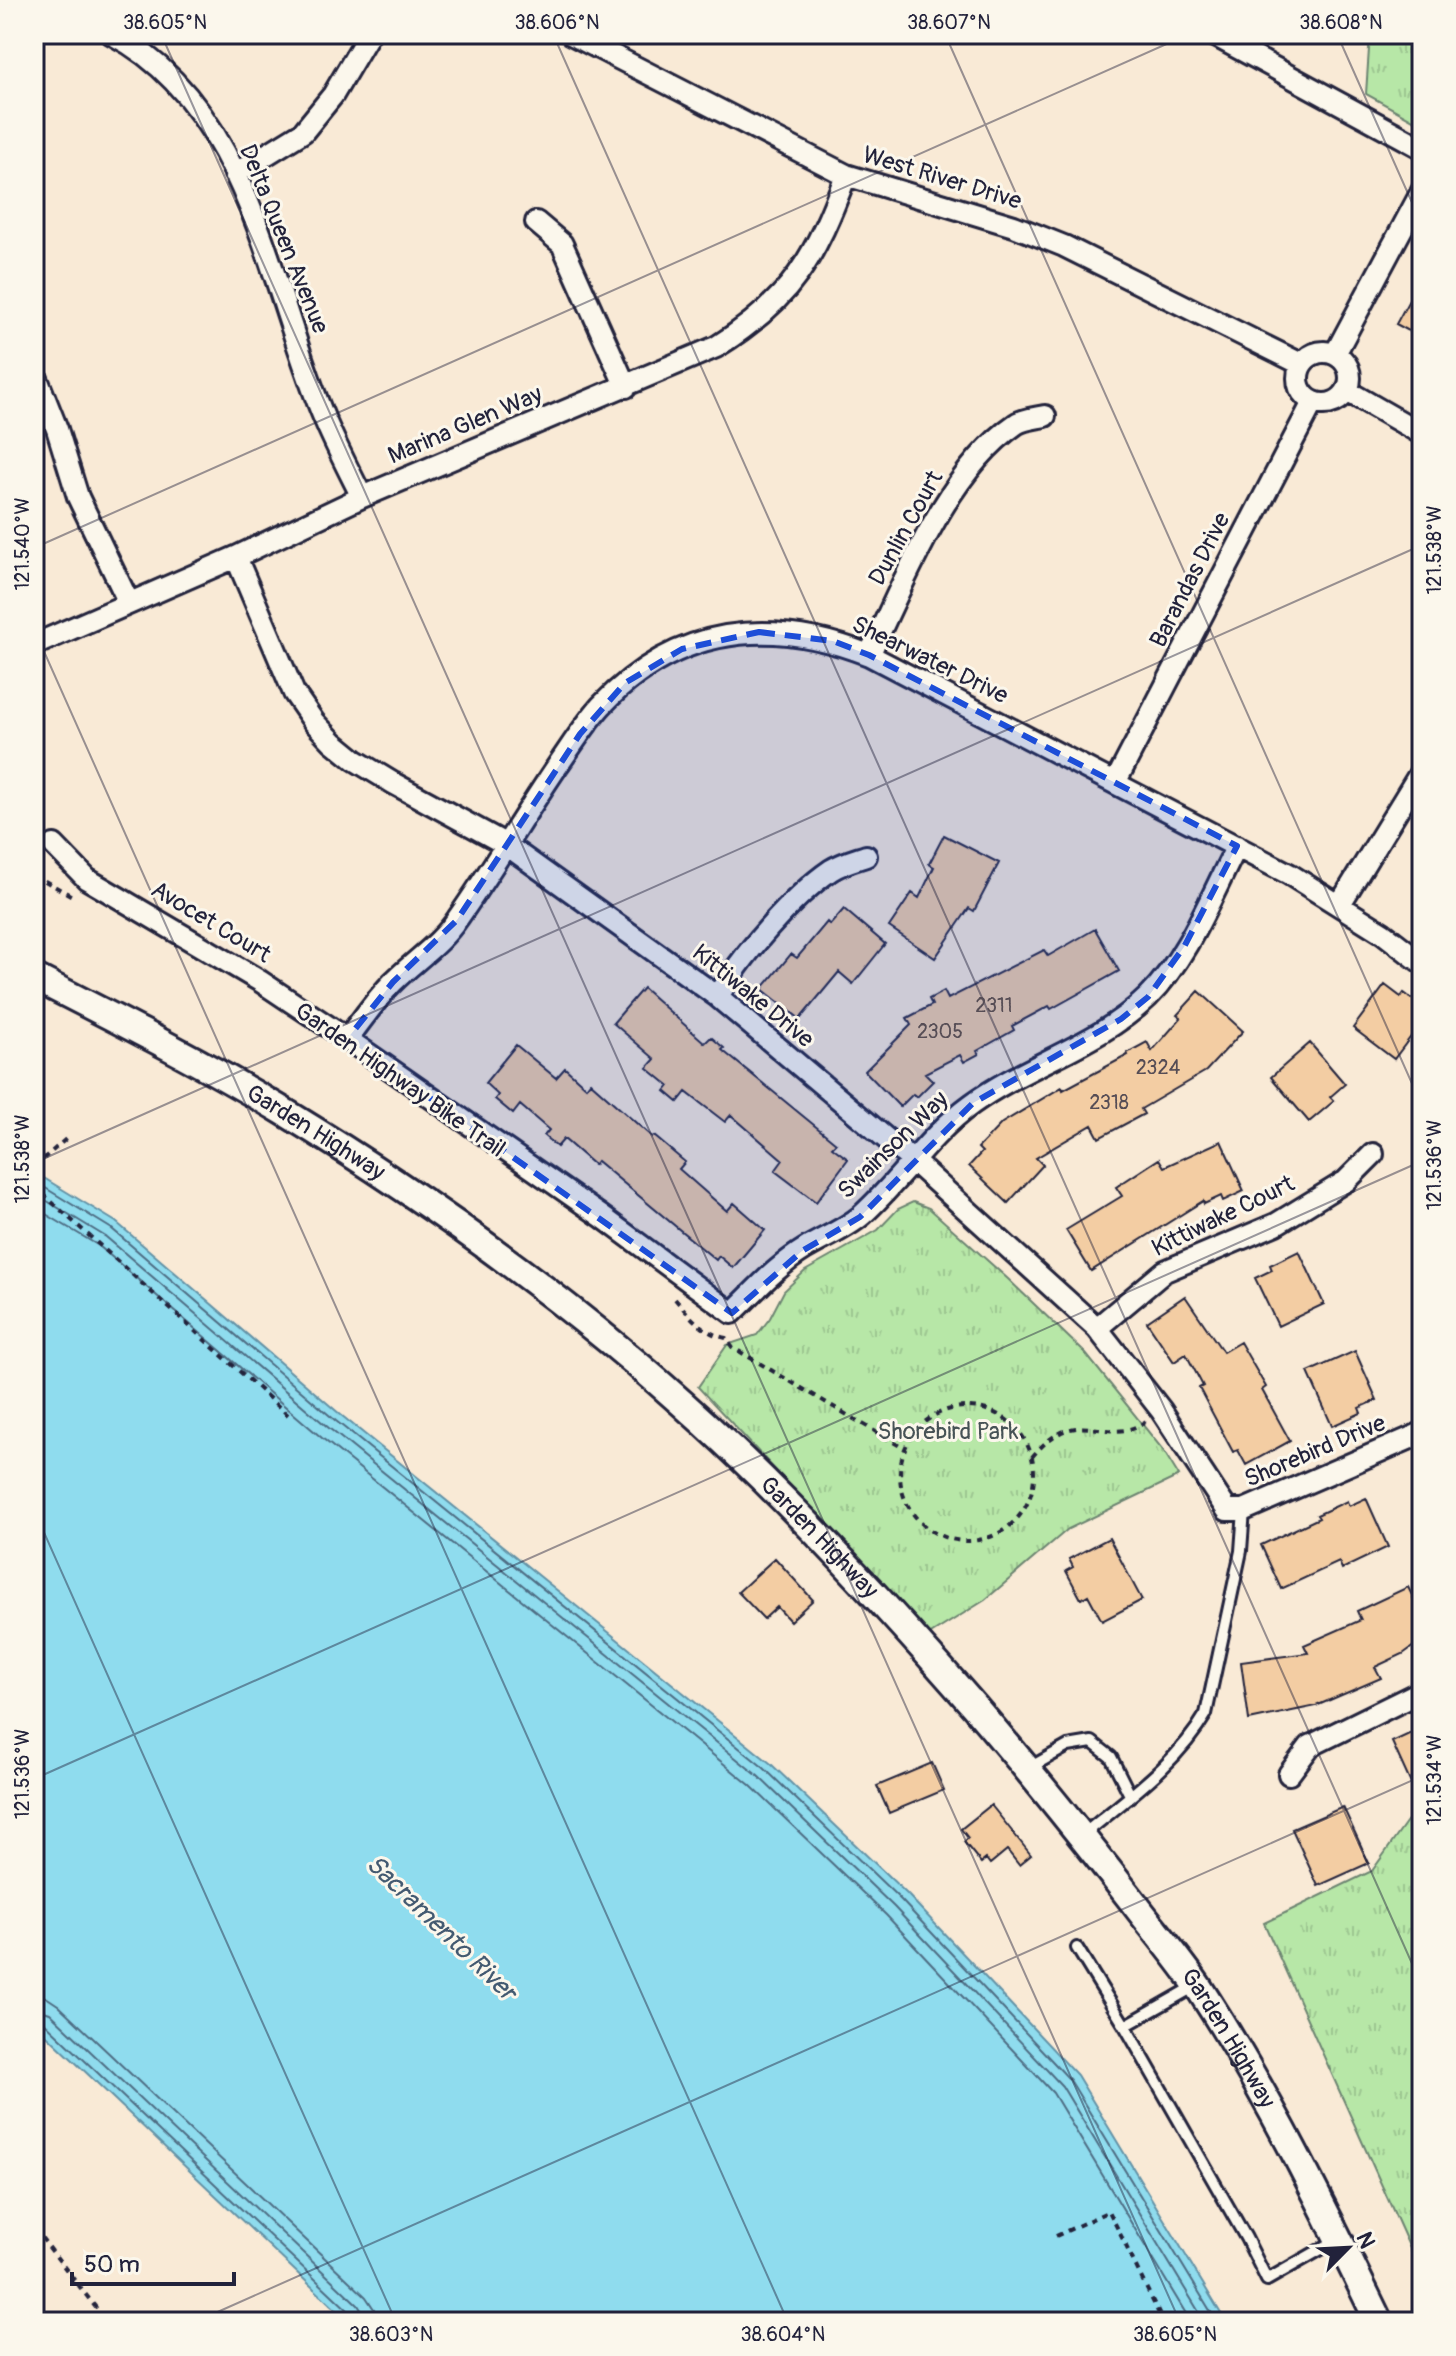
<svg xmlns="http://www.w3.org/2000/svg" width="1456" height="2356" font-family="Pangolin,sans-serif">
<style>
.grass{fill:url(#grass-tufts);stroke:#6c8471;stroke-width:2}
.water{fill:#8fdcee;stroke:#6392a6;stroke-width:2}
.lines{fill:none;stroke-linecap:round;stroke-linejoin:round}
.shore{stroke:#4e6c83;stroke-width:2}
.building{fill:#f3cda3;stroke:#22223b;stroke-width:2}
.lane-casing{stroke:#22223b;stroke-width:16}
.street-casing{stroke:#22223b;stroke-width:26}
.secondary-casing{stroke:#22223b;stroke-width:32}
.path{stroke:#22223b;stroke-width:4;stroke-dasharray:6 6;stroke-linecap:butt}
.lane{stroke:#fbf7ec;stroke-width:10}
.street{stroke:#fbf7ec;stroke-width:20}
.secondary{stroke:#fbf7ec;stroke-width:26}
.marked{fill:#1d4ed8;fill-opacity:0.2;stroke:#1d4ed8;stroke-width:6;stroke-dasharray:16 10;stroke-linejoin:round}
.ticks{fill:none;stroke:#22223b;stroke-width:2;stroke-opacity:0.45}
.labels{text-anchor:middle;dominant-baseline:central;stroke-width:6;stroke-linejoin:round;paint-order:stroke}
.number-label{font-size:20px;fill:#564d55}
.street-label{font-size:24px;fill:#22223b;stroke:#fbf7ec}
.park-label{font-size:24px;fill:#475356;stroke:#fbf7ec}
.water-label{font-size:26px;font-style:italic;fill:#435a71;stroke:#fbf7ec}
.neatline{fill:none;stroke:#22223b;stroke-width:3}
.ticks-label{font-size:20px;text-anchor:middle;fill:#22223b}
</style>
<defs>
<pattern id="grass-tufts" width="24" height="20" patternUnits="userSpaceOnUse" patternTransform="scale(2)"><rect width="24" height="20" fill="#b7e7a7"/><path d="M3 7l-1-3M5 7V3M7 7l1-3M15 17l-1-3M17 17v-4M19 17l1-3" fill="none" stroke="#9dc691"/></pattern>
</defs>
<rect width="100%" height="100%" fill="#f9ead6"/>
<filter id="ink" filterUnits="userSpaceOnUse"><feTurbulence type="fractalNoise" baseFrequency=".0125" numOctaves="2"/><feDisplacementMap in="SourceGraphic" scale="16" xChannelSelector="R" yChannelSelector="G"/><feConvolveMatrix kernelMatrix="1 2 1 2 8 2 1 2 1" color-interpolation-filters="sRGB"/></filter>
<g filter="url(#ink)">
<path class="grass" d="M 1370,34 L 1422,34 L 1422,121 L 1415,121 L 1366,94 Z
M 913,1202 L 929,1208 L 1008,1279 L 1086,1354 L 1163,1450 L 1179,1476 L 1068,1529 L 985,1600 L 929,1635 L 698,1387 L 727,1345 L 757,1335 L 770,1318 L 784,1291 L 805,1271 L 878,1230 L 898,1209 Z
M 1422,1809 L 1422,2275 L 1264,1923 L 1372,1871 L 1414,1812 Z"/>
<path class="water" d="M 34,1172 L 116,1222 L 341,1415 L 770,1763 L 907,1894 L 1077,2075 L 1226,2322 L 349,2322 L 34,2023 Z"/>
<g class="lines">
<path class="shore" d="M 34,1181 L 112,1229 L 336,1421 L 764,1768 L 901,1900 L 1070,2080 L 1217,2322
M 34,1193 L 106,1237 L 330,1429 L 758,1776 L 894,1907 L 1062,2086 L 1205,2322
M 34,1207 L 99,1246 L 322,1438 L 750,1785 L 886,1915 L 1053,2093 L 1191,2322
M 34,1996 L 46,1997 L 58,2005 L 366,2297 L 374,2309 L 376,2322
M 34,2008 L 50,2013 L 358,2305 L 363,2313 L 364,2322
M 34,2018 L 43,2021 L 351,2313 L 354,2322"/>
</g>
<path class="building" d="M 1422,276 L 1422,338 L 1396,324 Z
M 944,835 L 999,863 L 974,911 L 969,908 L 935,958 L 889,927 L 912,893 L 919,898 L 934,867 L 929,864 Z
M 844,909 L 885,944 L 853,984 L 839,972 L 800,1019 L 762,989 L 791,954 L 797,958 L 827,922 L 830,925 Z
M 1095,929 L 1119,971 L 1051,1009 L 1049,1006 L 1012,1026 L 1014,1030 L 977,1051 L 979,1054 L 964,1062 L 960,1055 L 925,1073 L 933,1081 L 917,1097 L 913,1094 L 900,1107 L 865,1071 L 911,1025 L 907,1018 L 932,1005 L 929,999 L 944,991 L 948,999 L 1044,950 L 1048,956 Z
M 1385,985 L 1401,997 L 1404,993 L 1422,1006 L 1422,1022 L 1394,1059 L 1353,1028 Z
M 643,988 L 705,1043 L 711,1037 L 724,1048 L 722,1050 L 836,1143 L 832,1147 L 848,1159 L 816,1202 L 775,1171 L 783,1160 L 731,1115 L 725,1122 L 686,1092 L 678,1102 L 665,1091 L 669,1086 L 647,1068 L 655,1059 L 613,1023 Z
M 1199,991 L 1243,1031 L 1206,1071 L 1141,1109 L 1144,1114 L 1099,1138 L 1092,1125 L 1036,1158 L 1043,1165 L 1008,1203 L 969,1166 L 982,1152 L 978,1148 L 1002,1123 L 1062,1087 L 1063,1090 L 1128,1055 L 1127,1053 L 1147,1042 L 1152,1051 L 1181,1018 L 1177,1015 Z
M 1310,1043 L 1345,1084 L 1330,1097 L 1334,1101 L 1309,1122 L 1271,1077 Z
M 516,1045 L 556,1078 L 565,1068 L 586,1087 L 590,1082 L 652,1137 L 654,1136 L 685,1162 L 679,1169 L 727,1211 L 734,1203 L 765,1230 L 733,1268 L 719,1256 L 716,1260 L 597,1161 L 594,1165 L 564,1139 L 557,1147 L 544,1136 L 549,1130 L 520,1105 L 513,1114 L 495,1099 L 498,1095 L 485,1083 Z
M 1221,1141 L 1244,1191 L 1223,1201 L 1221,1196 L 1204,1204 L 1203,1201 L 1091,1271 L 1066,1230 L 1122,1196 L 1116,1187 L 1159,1159 L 1164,1167 Z
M 1299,1251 L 1324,1304 L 1278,1326 L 1255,1278 L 1272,1270 L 1270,1265 Z
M 1185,1296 L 1223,1352 L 1240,1342 L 1266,1387 L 1262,1390 L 1290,1441 L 1246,1465 L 1238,1450 L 1233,1452 L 1199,1388 L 1203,1386 L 1186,1354 L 1174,1362 L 1147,1322 Z
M 1355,1351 L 1377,1400 L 1359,1408 L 1361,1413 L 1332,1426 L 1308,1372 Z
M 1366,1498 L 1388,1547 L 1342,1569 L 1339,1562 L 1281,1589 L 1261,1545 L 1319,1518 L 1317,1515 L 1347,1501 L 1349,1506 Z
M 1109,1538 L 1142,1600 L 1102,1621 L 1088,1595 L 1081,1599 L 1066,1571 L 1073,1567 L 1069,1559 Z
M 775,1558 L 813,1600 L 790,1621 L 777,1607 L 764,1619 L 738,1592 Z
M 1408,1587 L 1422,1616 L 1422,1640 L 1403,1654 L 1375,1667 L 1381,1678 L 1316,1706 L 1249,1720 L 1241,1662 L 1308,1653 L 1304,1645 L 1361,1620 L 1357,1611 Z
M 1422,1728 L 1422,1808 L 1392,1742 Z
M 932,1763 L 944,1790 L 889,1813 L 877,1786 Z
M 991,1805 L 1031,1855 L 1019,1865 L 1007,1850 L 990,1864 L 986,1859 L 981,1863 L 964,1842 L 968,1838 L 961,1829 Z
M 1343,1807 L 1369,1863 L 1318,1886 L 1292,1829 Z"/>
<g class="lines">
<defs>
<path id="lane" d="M 1029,1768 L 1068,1746 L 1092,1742 L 1111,1757 L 1130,1795
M 1083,1835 C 1127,1798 1176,1765 1206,1714 L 1241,1551 L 1244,1510
M 1077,1948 L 1125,2026
M 1197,1985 L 1125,2026 L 1246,2238 L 1267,2280 L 1337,2240"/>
<path id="street" d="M 112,34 C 249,105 270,291 325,420 C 336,446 349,471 362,497
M 571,34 L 846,175 L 1014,226 L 1064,246 L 1301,364
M 1212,34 L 1422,148
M 235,174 L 303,132 L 333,95 L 369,34
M 536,222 L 562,244 L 626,387
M1298 378a26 26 0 1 1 52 0a26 26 0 1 1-52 0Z
M 1335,354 L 1422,191
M 34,371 L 57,429 L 78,497 L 129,603
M 1347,391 L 1422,434
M 236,557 L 294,693 L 314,722 L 333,742 L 355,760 L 393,783 L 505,844 L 718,997 L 914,1162 L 1097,1328 L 1161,1410 L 1227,1510 L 1244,1510 L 1422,1433
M 34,645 L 236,557 L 362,497 L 716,347 C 793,299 815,257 846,175
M 869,655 C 905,581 946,472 1016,424 C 1023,419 1036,418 1045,416
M 1115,783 L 1313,402
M 54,845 L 87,879 L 260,981 L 347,1039 L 601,1216 L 732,1313 C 755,1291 777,1266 805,1249 C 823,1238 846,1229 862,1215 C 901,1180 929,1135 972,1104 C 1027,1064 1099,1045 1148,997 C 1188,957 1211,896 1237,846
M 1340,904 L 1422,770
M 718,997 C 740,957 793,896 831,870 C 842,863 854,860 866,856
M 347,1039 C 362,1020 376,999 393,982 C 415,960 441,944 458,918 C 493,868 524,815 558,765 C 572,745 585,724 601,706 C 677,626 770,616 869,655 L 1289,874 L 1383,933 L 1422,963
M 1097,1328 L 1165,1271 L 1276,1224 L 1346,1181 L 1373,1154
M 1289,1774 L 1310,1746 L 1422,1691"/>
<g id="secondary">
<path id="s1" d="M 34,977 C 118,1020 202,1062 283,1111 C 432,1202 577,1306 705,1424 C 801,1512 888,1608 974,1706 C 1029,1770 1082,1836 1134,1903 C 1155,1931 1179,1958 1199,1988 C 1268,2094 1324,2208 1379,2322"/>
</g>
</defs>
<use href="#lane" class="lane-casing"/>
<use href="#street" class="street-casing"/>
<use href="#secondary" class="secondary-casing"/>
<path class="path" d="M 34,875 L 74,897
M 34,1167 L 67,1138
M 34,1186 L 288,1415
M 675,1299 C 690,1316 702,1333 726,1338 L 732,1347 L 905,1449
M900 1474a67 67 0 1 1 134 0a67 67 0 1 1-134 0Z
M 1032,1457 C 1080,1399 1105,1450 1146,1421
M 34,2228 L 107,2322
M 1056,2236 L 1109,2211 L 1163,2322
M 1134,2322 L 1158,2311"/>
<use href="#lane" class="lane"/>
<use href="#street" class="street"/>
<use href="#secondary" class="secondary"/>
</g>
</g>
<path class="marked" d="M 759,632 L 833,641 L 869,655 L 1237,846 L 1184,947 L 1148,997 L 1121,1019 L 973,1103 L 860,1217 L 802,1251 L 732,1313 L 347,1039 L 393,982 L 457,920 L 580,734 L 625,683 L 682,649 Z"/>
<path class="ticks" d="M 161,34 L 1180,2322M 553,34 L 1422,1986M 945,34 L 1422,1106M 1337,34 L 1422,225M 34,548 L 1189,34M 34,629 L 788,2322M 34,1163 L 1422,545M 34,1510 L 396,2322M 34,1779 L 1422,1161M 195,2322 L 1422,1776"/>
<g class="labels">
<g class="number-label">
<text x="994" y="1005">2311</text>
<text x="940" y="1031">2305</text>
<text x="1158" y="1067">2324</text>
<text x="1109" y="1102">2318</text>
</g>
<g class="street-label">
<text transform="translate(942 178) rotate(17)">West River Drive</text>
<text transform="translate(284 239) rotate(68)">Delta Queen Avenue</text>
<text transform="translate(465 425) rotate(-23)">Marina Glen Way</text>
<text transform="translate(906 528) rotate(-61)">Dunlin Court</text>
<text transform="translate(1190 580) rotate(-63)">Barandas Drive</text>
<text transform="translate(930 660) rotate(26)">Shearwater Drive</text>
<text transform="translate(211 922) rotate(31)">Avocet Court</text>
<text transform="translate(753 996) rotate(39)">Kittiwake Drive</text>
<text transform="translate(400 1080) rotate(35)">Garden Highway Bike Trail</text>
<text stroke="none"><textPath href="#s1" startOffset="322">Garden Highway</textPath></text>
<text transform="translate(893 1145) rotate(-44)">Swainson Way</text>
<text transform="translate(1223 1216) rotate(-26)">Kittiwake Court</text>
<text transform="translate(1315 1451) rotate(-23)">Shorebird Drive</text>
<text stroke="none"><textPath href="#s1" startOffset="970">Garden Highway</textPath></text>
<text stroke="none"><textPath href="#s1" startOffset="1618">Garden Highway</textPath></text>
</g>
<g class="park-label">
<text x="948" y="1431">Shorebird Park</text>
</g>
<g class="water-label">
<text transform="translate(441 1928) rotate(44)">Sacramento River</text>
</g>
</g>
<rect width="1456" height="2356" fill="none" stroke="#fbf7ec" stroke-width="88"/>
<g transform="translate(1348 2248) rotate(66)" stroke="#fbf7ec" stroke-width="6" paint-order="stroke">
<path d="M0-6L14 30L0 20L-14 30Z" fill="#22223b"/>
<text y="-12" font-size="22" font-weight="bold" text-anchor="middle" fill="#22223b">N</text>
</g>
<path d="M72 2272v12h162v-12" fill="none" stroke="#22223b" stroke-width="4"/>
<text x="84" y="2272" font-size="24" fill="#22223b" stroke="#fbf7ec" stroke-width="6" paint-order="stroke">50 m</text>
<rect x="44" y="44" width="1368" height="2268" class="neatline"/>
<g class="ticks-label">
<text x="165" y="29">38.605°N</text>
<text x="557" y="29">38.606°N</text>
<text x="949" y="29">38.607°N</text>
<text x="1341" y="29">38.608°N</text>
<text transform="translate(22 544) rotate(-90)" y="7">121.540°W</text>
<text transform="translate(1434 550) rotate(-90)" y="7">121.538°W</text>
<text transform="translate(22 1159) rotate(-90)" y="7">121.538°W</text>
<text transform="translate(1434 1165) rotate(-90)" y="7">121.536°W</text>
<text transform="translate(22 1774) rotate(-90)" y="7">121.536°W</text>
<text transform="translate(1434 1780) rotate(-90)" y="7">121.534°W</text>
<text x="391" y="2341">38.603°N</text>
<text x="783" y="2341">38.604°N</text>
<text x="1175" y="2341">38.605°N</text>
</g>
</svg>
